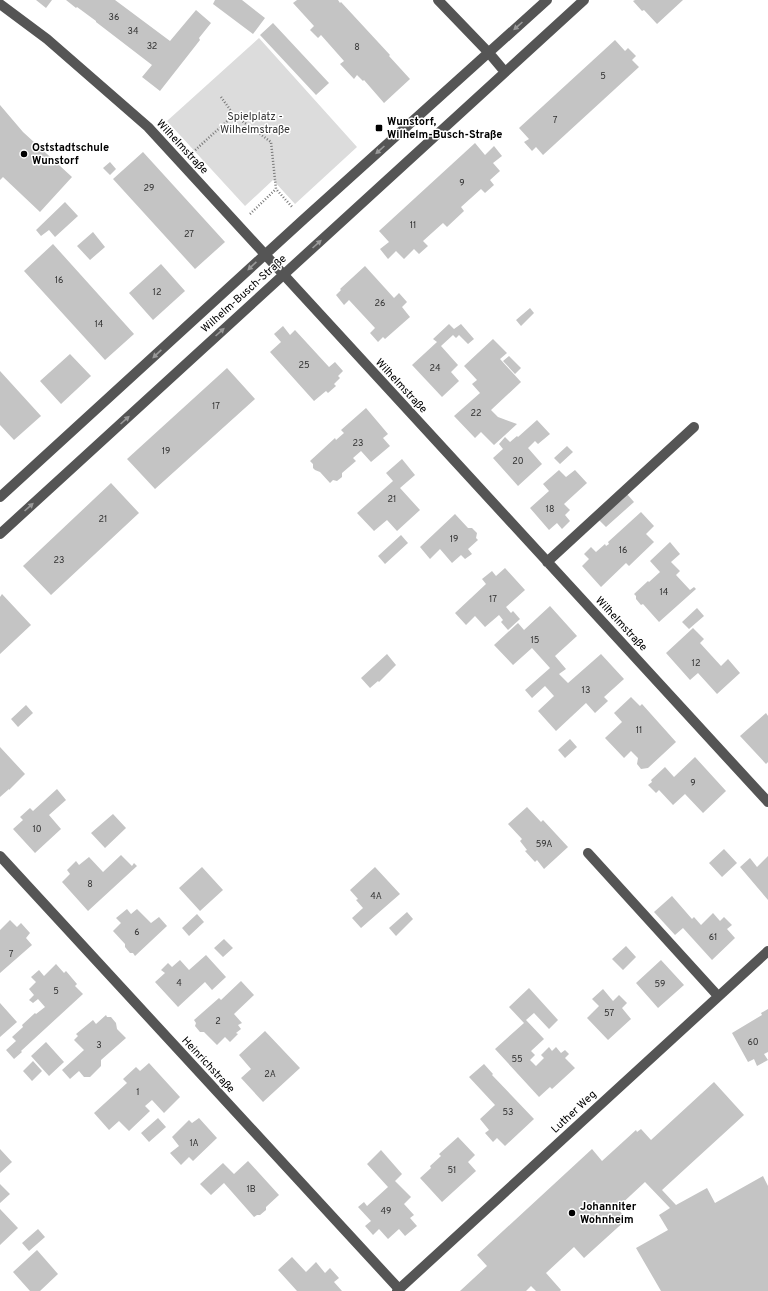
<svg xmlns="http://www.w3.org/2000/svg" width="768" height="1291" font-family="Overpass,sans-serif">
<style>
.green{fill:#dcdcdc}
.building{fill:#c4c4c4}
.lines{fill:none;stroke-linecap:round;stroke-linejoin:round}
.path{stroke:#777;stroke-width:2.5;stroke-dasharray:1 2;stroke-linecap:butt}
.minor{stroke:#555;stroke-width:10}
.oneway{fill:#999}
.poi-dot{fill:#000;stroke:#fff;stroke-width:1.5}
.labels{text-anchor:middle;dominant-baseline:central;stroke-width:3;stroke-linejoin:round;paint-order:stroke}
.number-label{font-size:9px;fill:#313131}
.park-label{font-size:11px;fill:#333;stroke:#fff}
.poi-label{font-size:11px;font-weight:bold;fill:#000;stroke:#fff;text-anchor:start}
.street-label{font-size:11px;fill:#000;stroke:#fff}
</style>
<rect width="100%" height="100%" fill="#fff"/>
<path class="green" d="M 259,38 L 357,147 L 295,204 L 273,180 L 245,206 L 167,121 Z"/>
<path class="building" d="M 36,0 L 52,0 L 46,8 Z
M 66,0 L 115,0 L 170,41 L 196,10 L 211,23 L 199,38 L 200,40 L 160,91 L 142,77 L 152,65 L 96,22 L 96,21 L 77,7 L 76,8 Z
M 215,0 L 242,0 L 265,18 L 253,34 L 213,4 Z
M 297,0 L 338,0 L 340,3 L 341,2 L 390,55 L 389,56 L 410,79 L 384,103 L 364,80 L 363,81 L 357,75 L 354,79 L 340,64 L 344,61 L 321,35 L 318,38 L 310,30 L 314,26 L 293,3 Z
M 635,0 L 683,0 L 657,24 L 644,10 L 642,11 L 633,1 Z
M 273,23 L 329,83 L 316,95 L 260,35 Z
M 615,40 L 625,51 L 628,48 L 636,56 L 632,60 L 639,67 L 543,155 L 536,147 L 532,151 L 524,142 L 529,139 L 519,128 Z
M 0,105 L 23,132 L 72,177 L 40,212 L 3,177 L 0,180 Z
M 475,143 L 485,155 L 494,146 L 502,156 L 493,163 L 500,171 L 490,180 L 494,185 L 485,193 L 481,189 L 461,207 L 464,211 L 447,227 L 443,223 L 423,241 L 428,246 L 419,254 L 414,249 L 404,259 L 396,251 L 388,259 L 380,249 L 389,242 L 379,231 Z
M 143,152 L 225,242 L 195,269 L 113,179 Z
M 110,162 L 116,169 L 110,175 L 103,168 Z
M 65,202 L 78,216 L 55,237 L 49,230 L 41,236 L 36,230 Z
M 93,232 L 105,247 L 90,260 L 77,246 Z
M 53,244 L 134,334 L 105,360 L 24,271 Z
M 161,264 L 185,291 L 153,320 L 129,293 Z
M 365,266 L 394,298 L 399,293 L 407,302 L 402,307 L 410,317 L 385,339 L 383,337 L 378,342 L 370,333 L 375,328 L 349,300 L 344,305 L 336,295 L 341,290 L 340,289 Z
M 530,308 L 534,313 L 521,326 L 516,320 Z
M 449,324 L 454,329 L 461,324 L 474,339 L 468,344 L 459,335 L 456,338 L 453,335 L 441,346 L 458,365 L 451,372 L 459,381 L 442,397 L 412,365 L 437,342 L 433,339 Z
M 283,326 L 290,335 L 295,330 L 329,367 L 335,362 L 343,371 L 338,376 L 340,378 L 334,384 L 336,386 L 328,393 L 326,391 L 314,401 L 270,352 L 281,342 L 274,334 Z
M 493,339 L 507,353 L 500,359 L 521,382 L 491,410 L 498,417 L 517,424 L 494,445 L 481,432 L 475,438 L 454,416 L 480,393 L 472,384 L 477,380 L 464,366 Z
M 70,354 L 91,376 L 61,404 L 40,381 Z
M 509,356 L 521,368 L 515,374 L 503,361 Z
M 227,368 L 255,399 L 155,489 L 127,459 Z
M 0,371 L 41,416 L 14,440 L 0,425 Z
M 366,408 L 388,434 L 383,438 L 390,446 L 371,462 L 361,451 L 353,458 L 356,461 L 342,473 L 342,477 L 337,481 L 333,480 L 330,483 L 320,472 L 315,470 L 313,468 L 313,464 L 310,461 L 335,438 L 336,440 L 344,433 L 341,430 Z
M 537,420 L 550,434 L 538,444 L 535,441 L 528,448 L 542,464 L 518,486 L 493,458 L 503,449 L 499,444 L 505,437 L 510,442 L 517,436 L 518,437 Z
M 567,446 L 573,452 L 560,464 L 554,458 Z
M 402,459 L 415,475 L 400,488 L 420,510 L 397,531 L 387,520 L 374,531 L 357,513 L 393,481 L 386,473 Z
M 559,470 L 566,477 L 575,470 L 587,483 L 564,504 L 570,510 L 565,515 L 570,521 L 562,529 L 557,523 L 549,530 L 530,508 L 549,491 L 543,484 Z
M 111,483 L 139,513 L 51,595 L 23,566 Z
M 627,494 L 634,502 L 606,527 L 599,520 Z
M 641,512 L 654,526 L 646,534 L 654,542 L 629,566 L 626,563 L 601,587 L 582,566 L 589,559 L 584,554 L 591,547 L 596,552 L 605,544 L 606,546 L 609,544 L 608,542 Z
M 455,514 L 468,528 L 472,528 L 477,533 L 476,538 L 478,540 L 468,549 L 472,554 L 465,559 L 461,555 L 452,563 L 440,549 L 430,559 L 420,547 Z
M 401,535 L 408,543 L 385,564 L 378,556 Z
M 670,542 L 680,554 L 671,562 L 680,571 L 676,575 L 690,590 L 694,587 L 696,589 L 659,622 L 643,604 L 641,605 L 636,599 L 636,596 L 634,594 L 648,581 L 649,582 L 660,572 L 650,561 Z
M 505,568 L 525,590 L 506,607 L 511,613 L 513,611 L 520,619 L 508,630 L 501,622 L 503,620 L 499,615 L 485,627 L 475,616 L 466,625 L 455,613 L 486,584 L 482,579 L 492,571 L 496,576 Z
M 2,594 L 31,625 L 0,654 L 0,597 Z
M 550,606 L 577,636 L 555,656 L 566,669 L 559,674 L 568,683 L 601,654 L 624,679 L 604,697 L 608,701 L 595,713 L 586,703 L 556,731 L 538,711 L 554,696 L 545,686 L 532,698 L 525,690 L 550,668 L 532,648 L 513,665 L 494,645 L 518,623 L 524,630 Z
M 697,608 L 704,616 L 689,629 L 682,622 Z
M 693,628 L 704,639 L 700,643 L 721,666 L 728,659 L 740,673 L 717,694 L 698,673 L 690,680 L 666,653 Z
M 387,654 L 396,665 L 379,682 L 378,681 L 370,688 L 361,678 Z
M 631,697 L 640,706 L 642,704 L 676,742 L 648,768 L 641,769 L 637,764 L 638,758 L 631,751 L 624,758 L 605,738 L 622,722 L 614,713 Z
M 26,705 L 33,713 L 18,727 L 11,719 Z
M 766,713 L 768,716 L 768,762 L 766,764 L 740,736 Z
M 570,739 L 577,747 L 565,758 L 558,750 Z
M 0,747 L 25,774 L 9,790 L 9,789 L 0,797 Z
M 695,757 L 726,791 L 703,813 L 685,794 L 673,805 L 659,790 L 656,793 L 648,785 L 652,782 L 651,780 L 665,767 L 674,777 Z
M 57,789 L 66,800 L 49,815 L 61,829 L 35,853 L 13,829 L 23,820 L 20,817 L 30,808 L 33,811 Z
M 527,807 L 541,822 L 543,820 L 568,847 L 544,869 L 537,860 L 535,862 L 525,851 L 527,850 L 520,841 L 522,839 L 508,824 Z
M 113,814 L 126,828 L 105,848 L 91,833 Z
M 724,849 L 737,863 L 722,877 L 709,863 Z
M 121,855 L 132,866 L 134,863 L 137,866 L 88,911 L 62,882 L 70,874 L 67,870 L 76,861 L 79,865 L 89,857 L 103,872 Z
M 768,856 L 768,900 L 740,867 L 750,858 L 757,867 Z
M 202,867 L 223,890 L 200,911 L 179,888 Z
M 375,867 L 400,894 L 361,928 L 352,918 L 363,908 L 356,900 L 358,899 L 350,890 Z
M 672,896 L 692,919 L 694,917 L 701,925 L 713,913 L 720,921 L 724,917 L 732,925 L 727,929 L 735,938 L 712,960 L 683,928 L 675,935 L 654,912 Z
M 127,909 L 131,914 L 137,909 L 151,923 L 159,917 L 167,926 L 135,956 L 133,953 L 130,953 L 125,947 L 125,944 L 113,931 L 121,923 L 116,918 Z
M 407,912 L 413,919 L 396,936 L 389,928 Z
M 197,914 L 204,922 L 189,936 L 182,928 Z
M 10,920 L 17,927 L 21,923 L 30,933 L 26,938 L 32,945 L 0,973 L 0,930 Z
M 224,939 L 233,948 L 223,957 L 214,948 Z
M 626,946 L 636,957 L 623,970 L 612,959 Z
M 206,955 L 226,977 L 212,990 L 205,982 L 178,1007 L 155,982 L 165,973 L 161,970 L 168,963 L 172,967 L 180,960 L 189,970 Z
M 661,960 L 684,985 L 658,1008 L 636,983 Z
M 56,964 L 64,973 L 66,971 L 77,984 L 75,986 L 83,994 L 21,1051 L 22,1052 L 14,1059 L 6,1050 L 16,1041 L 12,1037 L 23,1027 L 22,1025 L 35,1013 L 36,1014 L 45,1007 L 38,999 L 33,1003 L 29,1000 L 34,995 L 29,989 L 36,982 L 31,977 L 39,970 L 44,976 Z
M 241,981 L 254,995 L 234,1014 L 242,1023 L 238,1025 L 241,1029 L 236,1033 L 238,1034 L 230,1042 L 225,1037 L 217,1045 L 204,1032 L 200,1032 L 195,1026 L 196,1023 L 194,1020 L 219,998 L 221,1000 Z
M 529,988 L 558,1020 L 549,1029 L 534,1013 L 526,1020 L 544,1039 L 531,1051 L 535,1055 L 530,1060 L 536,1066 L 544,1058 L 541,1055 L 549,1047 L 552,1051 L 556,1047 L 561,1053 L 565,1050 L 569,1054 L 565,1058 L 575,1068 L 552,1089 L 550,1087 L 539,1097 L 495,1049 L 524,1023 L 509,1007 Z
M 603,989 L 613,1001 L 619,995 L 627,1003 L 622,1008 L 631,1019 L 608,1040 L 587,1018 L 599,1006 L 592,999 Z
M 0,1003 L 17,1022 L 0,1037 Z
M 768,1009 L 768,1052 L 764,1054 L 768,1060 L 757,1066 L 754,1059 L 748,1062 L 732,1033 L 762,1015 L 761,1013 Z
M 106,1015 L 107,1017 L 111,1017 L 116,1023 L 117,1029 L 126,1038 L 101,1060 L 101,1066 L 90,1077 L 84,1077 L 79,1071 L 70,1079 L 62,1070 L 84,1050 L 74,1040 L 78,1036 L 76,1034 L 93,1020 L 96,1024 Z
M 265,1031 L 300,1068 L 263,1102 L 241,1078 L 251,1069 L 239,1055 Z
M 46,1042 L 64,1062 L 49,1076 L 31,1056 Z
M 33,1061 L 42,1071 L 32,1081 L 23,1071 Z
M 149,1063 L 180,1097 L 164,1113 L 152,1100 L 145,1106 L 150,1111 L 129,1131 L 119,1121 L 109,1130 L 94,1113 L 127,1083 L 123,1079 L 136,1067 L 140,1071 Z
M 484,1064 L 493,1074 L 492,1075 L 534,1119 L 505,1146 L 497,1138 L 493,1142 L 485,1133 L 489,1130 L 480,1119 L 495,1105 L 469,1077 Z
M 714,1082 L 744,1115 L 662,1190 L 676,1205 L 707,1188 L 715,1203 L 763,1176 L 768,1186 L 768,1291 L 661,1291 L 636,1248 L 668,1230 L 659,1215 L 670,1208 L 645,1182 L 617,1208 L 627,1219 L 584,1258 L 574,1247 L 546,1273 L 561,1290 L 560,1291 L 536,1291 L 531,1286 L 526,1291 L 460,1291 L 487,1266 L 477,1255 L 592,1149 L 602,1161 L 636,1130 L 637,1132 L 641,1129 L 651,1140 Z
M 158,1118 L 166,1127 L 149,1142 L 141,1133 Z
M 199,1118 L 217,1138 L 193,1161 L 189,1157 L 181,1165 L 170,1153 L 179,1146 L 172,1137 L 189,1120 L 192,1123 Z
M 458,1137 L 475,1155 L 468,1162 L 476,1171 L 442,1202 L 420,1178 L 431,1168 L 430,1166 L 441,1156 L 439,1154 Z
M 0,1149 L 12,1162 L 0,1173 Z
M 381,1150 L 402,1174 L 395,1181 L 411,1197 L 404,1204 L 414,1215 L 410,1218 L 417,1226 L 405,1236 L 399,1229 L 388,1239 L 379,1229 L 373,1235 L 365,1226 L 371,1221 L 358,1207 L 364,1202 L 367,1206 L 388,1187 L 367,1164 Z
M 248,1161 L 279,1195 L 266,1207 L 266,1210 L 260,1215 L 257,1215 L 254,1217 L 224,1183 L 211,1195 L 200,1184 L 223,1163 L 234,1174 Z
M 0,1184 L 10,1194 L 0,1203 Z
M 0,1209 L 18,1228 L 0,1245 Z
M 38,1229 L 45,1237 L 29,1251 L 22,1243 Z
M 37,1250 L 58,1274 L 40,1291 L 30,1291 L 13,1272 Z
M 292,1257 L 306,1272 L 316,1262 L 325,1273 L 330,1268 L 339,1278 L 334,1282 L 342,1291 L 297,1291 L 278,1270 Z"/>
<g class="lines">
<path class="path" d="M 221,97 L 234,115
M 193,152 L 234,115 L 271,142 L 276,189 L 293,208
M 250,214 L 276,189"/>
<path class="minor" d="M 438,0 L 489,53 L 505,72
M 0,4 L 47,39 L 148,127 L 768,802
M 0,497 L 304,219 L 547,0
M 0,534 L 584,0
M 547,562 L 694,427
M 588,853 L 718,996
M 0,856 L 399,1289
M 397,1291 L 768,951"/>
</g>
<defs><path id="oneway-solid" d="M-6-.8H1V-3.2L6.5 0L1 3.2V.8H-6Z"/></defs>
<g class="oneway">
<use href="#oneway-solid" transform="translate(518 26) rotate(138)"/>
<use href="#oneway-solid" transform="translate(380 150) rotate(138)"/>
<use href="#oneway-solid" transform="translate(317 244) rotate(-42)"/>
<use href="#oneway-solid" transform="translate(252 266) rotate(137)"/>
<use href="#oneway-solid" transform="translate(220 332) rotate(-42)"/>
<use href="#oneway-solid" transform="translate(157 354) rotate(137)"/>
<use href="#oneway-solid" transform="translate(125 420) rotate(-42)"/>
<use href="#oneway-solid" transform="translate(29 507) rotate(-42)"/>
</g>
<g class="poi-dot">
<rect x="375" y="124" width="8" height="8" rx="2"/>
<circle cx="24" cy="154" r="4"/>
<circle cx="572" cy="1213" r="4"/>
</g>
<g class="labels">
<g class="number-label">
<text x="114" y="17">36</text>
<text x="133" y="31">34</text>
<text x="152" y="46">32</text>
<text x="357" y="47">8</text>
<text x="603" y="76">5</text>
<text x="555" y="120">7</text>
<text x="462" y="183">9</text>
<text x="149" y="188">29</text>
<text x="413" y="225">11</text>
<text x="189" y="234">27</text>
<text x="59" y="280">16</text>
<text x="157" y="292">12</text>
<text x="380" y="303">26</text>
<text x="99" y="324">14</text>
<text x="304" y="365">25</text>
<text x="435" y="368">24</text>
<text x="216" y="406">17</text>
<text x="476" y="413">22</text>
<text x="358" y="443">23</text>
<text x="166" y="451">19</text>
<text x="518" y="461">20</text>
<text x="392" y="499">21</text>
<text x="550" y="509">18</text>
<text x="103" y="519">21</text>
<text x="454" y="539">19</text>
<text x="623" y="550">16</text>
<text x="59" y="560">23</text>
<text x="664" y="592">14</text>
<text x="493" y="599">17</text>
<text x="535" y="640">15</text>
<text x="696" y="663">12</text>
<text x="586" y="690">13</text>
<text x="639" y="730">11</text>
<text x="693" y="783">9</text>
<text x="37" y="829">10</text>
<text x="544" y="844">59A</text>
<text x="90" y="884">8</text>
<text x="376" y="896">4A</text>
<text x="137" y="932">6</text>
<text x="713" y="937">61</text>
<text x="11" y="954">7</text>
<text x="179" y="983">4</text>
<text x="660" y="984">59</text>
<text x="56" y="991">5</text>
<text x="609" y="1013">57</text>
<text x="218" y="1021">2</text>
<text x="753" y="1042">60</text>
<text x="99" y="1045">3</text>
<text x="517" y="1059">55</text>
<text x="270" y="1074">2A</text>
<text x="138" y="1092">1</text>
<text x="508" y="1112">53</text>
<text x="194" y="1143">1A</text>
<text x="452" y="1170">51</text>
<text x="251" y="1189">1B</text>
<text x="386" y="1211">49</text>
</g>
<g class="park-label">
<text x="255" y="117">Spielplatz -<tspan x="255" dy="13">Wilhelmstraße</tspan></text>
</g>
<g class="poi-label">
<text x="387" y="122">Wunstorf,<tspan x="387" dy="13">Wilhelm-Busch-Straße</tspan></text>
<text x="32" y="148">Oststadtschule<tspan x="32" dy="13">Wunstorf</tspan></text>
<text x="580" y="1207">Johanniter<tspan x="580" dy="13">Wohnheim</tspan></text>
</g>
<g class="street-label">
<text transform="translate(182 147) rotate(47)">Wilhelmstraße</text>
<text transform="translate(244 294) rotate(-42)">Wilhelm-Busch-Straße</text>
<text transform="translate(401 386) rotate(47)">Wilhelmstraße</text>
<text transform="translate(621 624) rotate(47)">Wilhelmstraße</text>
<text transform="translate(208 1065) rotate(47)">Heinrichstraße</text>
<text transform="translate(574 1112) rotate(-43)">Luther Weg</text>
</g>
</g>
</svg>
